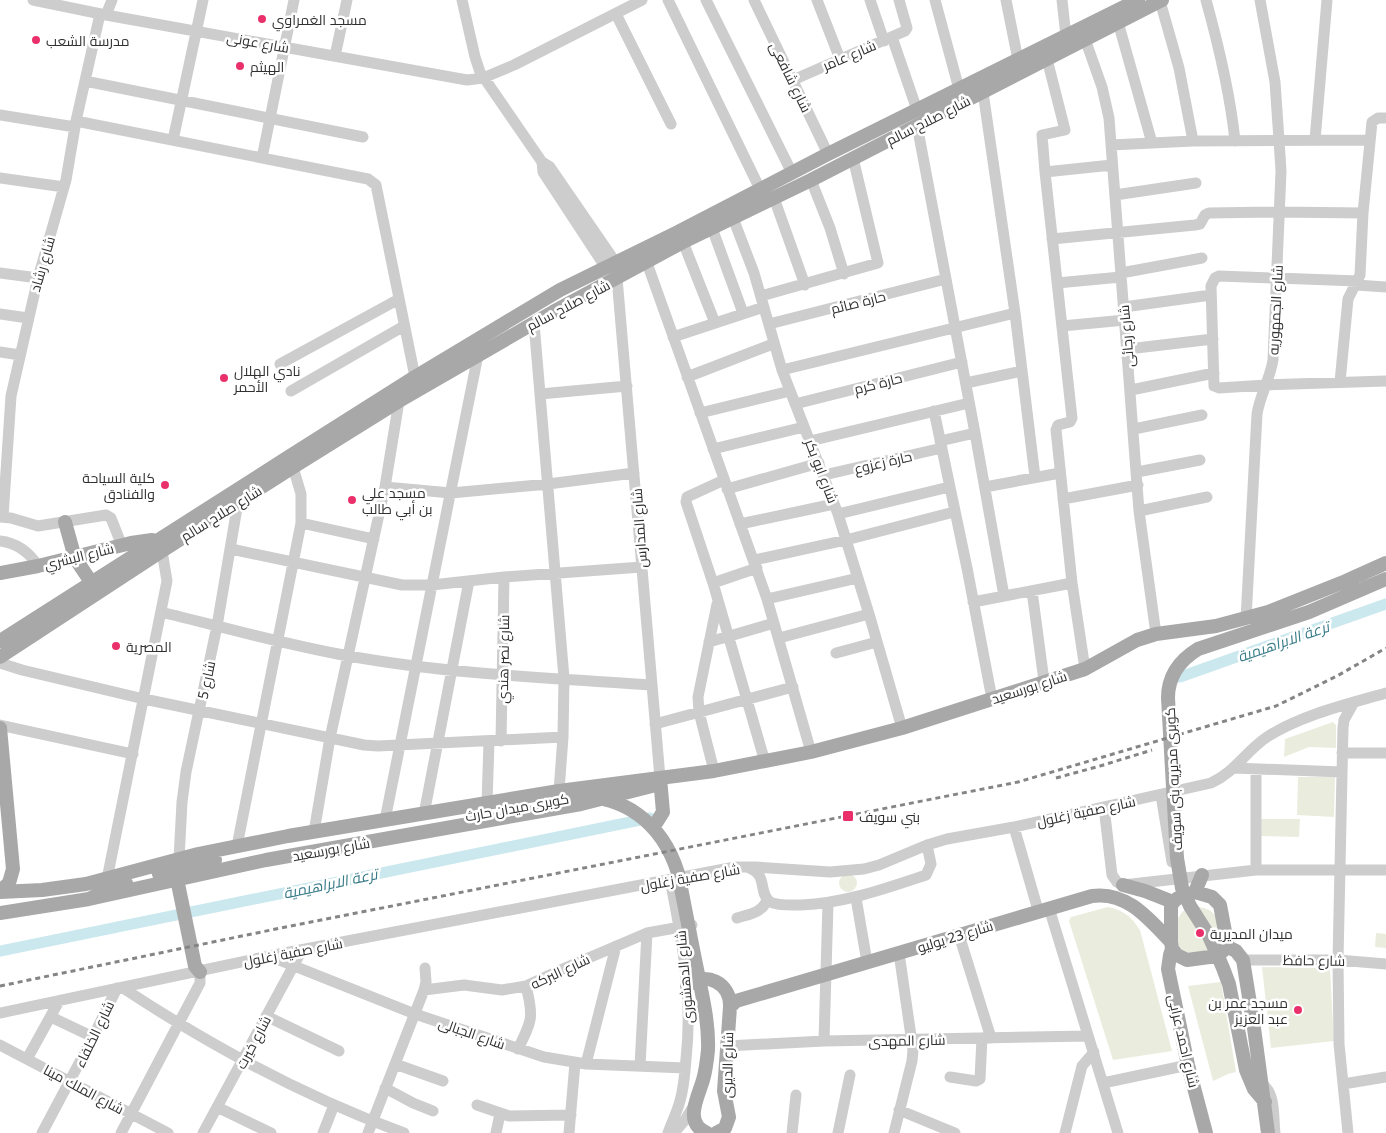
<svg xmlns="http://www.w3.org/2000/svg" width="1386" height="1133" font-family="'Noto Sans',Cairo,sans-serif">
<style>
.green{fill:#eaedde}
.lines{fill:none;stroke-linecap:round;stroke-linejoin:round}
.canal{stroke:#cae8ed;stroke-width:11}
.minor{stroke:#cdcdcd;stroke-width:11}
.major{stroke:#a8a8a8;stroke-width:14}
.rail{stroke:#858585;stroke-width:3;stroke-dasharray:5 4;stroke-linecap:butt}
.poi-dot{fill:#e9306b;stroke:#fff;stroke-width:2}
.labels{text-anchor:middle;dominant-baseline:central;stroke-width:5;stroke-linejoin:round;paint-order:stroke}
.poi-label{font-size:14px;fill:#303030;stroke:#fff;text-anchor:start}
.street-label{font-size:14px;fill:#303030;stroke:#fff}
.water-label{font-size:15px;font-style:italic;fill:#377b87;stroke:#fff}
</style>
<rect width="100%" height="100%" fill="#fff"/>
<path class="green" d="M 1333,722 L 1336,725 L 1336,748 L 1309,747 L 1284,757 L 1285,739 Z
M 1298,777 L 1335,777 L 1334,817 L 1297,815 Z
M 1259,819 L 1300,819 L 1299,837 L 1259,836 Z
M839 883a9 9 0 1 1 18 0a9 9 0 1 1-18 0Z
M 1108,907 C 1123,910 1132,917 1140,930 L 1172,1051 L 1113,1060 L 1069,921 L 1071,917 Z
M 1199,907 C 1204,908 1209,909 1213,913 C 1222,921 1225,941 1214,949 C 1209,953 1198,953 1192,955 L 1178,947 L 1174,924 L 1183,911 Z
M 1376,933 L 1386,934 L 1386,948 L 1375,947 Z
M 1262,967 L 1330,968 L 1334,1041 L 1271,1048 Z
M 1221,982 L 1236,1072 L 1228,1074 L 1213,1081 L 1188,986 Z"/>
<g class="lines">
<path class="canal" d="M 1180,677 L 1386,604
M 0,951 L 650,818"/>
<path class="minor" d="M 33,0 L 106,15 L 467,80 L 483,78 L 514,65 L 642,0
M 462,0 L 475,57 L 480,72 L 542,162 L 550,167 L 616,263
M 668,0 L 760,189
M 706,0 L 792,173
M 754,0 L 828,154
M 817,0 L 840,59
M 870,0 L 884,41
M 935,0 L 959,89
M 1006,0 L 1018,60
M 1062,0 L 1066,36
M 1206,0 C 1219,47 1230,92 1235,141
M 1160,1 L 1179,68 L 1193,141
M 616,14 L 671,124
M 106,15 L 112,0
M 1118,22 L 1152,143
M 892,37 L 917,110
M 1085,39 L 1102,87 L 1109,118 L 1139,511 L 1156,634
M 335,56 L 347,0
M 793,80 L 905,31 L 907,28 L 899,0
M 85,81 L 363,137
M 983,92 L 1015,313 L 1035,477
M 0,115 L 75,127
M 76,121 L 368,179 L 376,185 L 415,377
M 917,125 L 975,433 L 1004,596
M 173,140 L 203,0
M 1315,140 L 1327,0
M 1111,145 L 1193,141 L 1370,140
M 262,158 L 294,0
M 542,162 L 543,172 L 606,268
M 1045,172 L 1042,135 L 1065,130 L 1047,59
M 0,178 L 64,187
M 811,180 L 830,228 L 844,274
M 1115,195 L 1196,183
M 774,198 L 805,285
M 733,218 L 754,273 L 782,370 L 838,514 L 869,614 L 902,728
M 712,228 L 743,313
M 1052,239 L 1195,225 L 1200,224 L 1205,215 L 1209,213 L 1279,212 L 1363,213
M 683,242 L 715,323
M 647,263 L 767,599 L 811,752
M 0,273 L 38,278
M 1121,273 L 1202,258
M 617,278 L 660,778
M 1358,281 L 1219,276 L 1215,278 L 1211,286 L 1214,386 L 1219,388 L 1266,385 L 1386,381
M 1057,283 L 1121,277
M 1356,285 L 1386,287
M 761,296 L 878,263 L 853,158
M 1124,307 L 1211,295
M 0,314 L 28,318
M 534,323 L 564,678 L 563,737 L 559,791
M 769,324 L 946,279
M 1062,326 L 1125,320
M 673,337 L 764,307
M 1128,349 L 1213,339
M 0,352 L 20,355
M 280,364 L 399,299
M 782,370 L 1015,313
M 687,377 L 773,344
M 1340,382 L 1348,299 L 1360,275 L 1363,213 L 1372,122 L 1378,118 L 1386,118
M 966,383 L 1022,371
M 1131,390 L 1214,373
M 291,391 L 404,326
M 540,394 L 627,386
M 795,404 L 962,362
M 934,411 L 967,568 L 992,699
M 700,413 L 790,391
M 1134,429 L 1202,415
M 810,441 L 969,403
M 940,441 L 975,433
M 713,449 L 804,427
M 1137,472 L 1200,460
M 824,475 L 942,448
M 724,480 L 687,497 L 686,502 L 713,583 L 765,762
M 385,487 L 451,493 L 548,484 L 634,473
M 985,487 L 1060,473
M 727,489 L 819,463
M 1063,499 L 1138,485
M 1139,511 L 1207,497
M 838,514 L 949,487
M 0,517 L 11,518 L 38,526 L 106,515 L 111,518 L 122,546
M 3,517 L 11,396 L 38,278 L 66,180 L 76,121 L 100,14
M 301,523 L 374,539
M 740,524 L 834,504
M 0,541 C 17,543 29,552 38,566
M 231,549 L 402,585 L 432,585 L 504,577 L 642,567
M 754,560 L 846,540 L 954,512
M 713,583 L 757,568
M 1032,591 L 1044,681
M 767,599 L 858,578
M 973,602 L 1072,583
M 161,612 C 223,627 286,645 349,656 C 448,674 550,678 651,685
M 1246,619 L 1257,414 C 1260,395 1270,379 1273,360 L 1281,171 L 1279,140 L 1275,82 L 1260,0
M 779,638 L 869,614
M 709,642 L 774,623
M 836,653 L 877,642
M 0,663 L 22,670 L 144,699 L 364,745 L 378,746 L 563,737
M 1085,669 L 1072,583 L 1056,430 L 1058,425 L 1070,422 L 1072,418 L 1045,172 L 1112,165
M 655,724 L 793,687
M 0,725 L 133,754
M 501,741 L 504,577
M 1342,753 L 1386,753
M 1234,768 L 1342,772
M 714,771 L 699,712 L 698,697 L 717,604
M 1161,795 L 1172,862
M 487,803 L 489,742
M 1104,807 L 1112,875 L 1117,882 L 1123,885 L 1256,870 L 1386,870
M 424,814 L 469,581
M 385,820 L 478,355
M 1014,827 L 1038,910
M 314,832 L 330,738 L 385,487 L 399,401
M 237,846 L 301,523 L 301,494 L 293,467
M 179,859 L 182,802 L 186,772 L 217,626 L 238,502
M 749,868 C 769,876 757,891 770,902 C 779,906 791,905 801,905 C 845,903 884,889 926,875 L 931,864 L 927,845
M 1256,870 L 1256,769
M 107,879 L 167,581 L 162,551
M 856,898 L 867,962
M 1049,908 L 1118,1133
M 737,918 C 749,914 762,913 767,900
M 959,935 L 991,1038
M 269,956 L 415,1014 L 544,1057 L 586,1064 L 685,1068
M 1243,960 L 1338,960 L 1386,964
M 123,988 C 211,1046 305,1097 404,1133
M 424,990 L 464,985 L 502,990 L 526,986 L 565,968 L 647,933 L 692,925
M 0,1013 L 269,956 L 735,867 L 756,867 L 830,872 L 864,869 L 879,865 L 927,845 L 947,839 L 1014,827 L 1211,783 C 1235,772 1246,751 1267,737 C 1301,715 1348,704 1386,693
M 266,1016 L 339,1051
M 51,1017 L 93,1037
M 824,1041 L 828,903
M 0,1045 L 168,1133
M 727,1046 L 824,1041 L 1088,1036
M 518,1049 C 532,1021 534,1017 526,986
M 27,1059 L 59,1001
M 395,1064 L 443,1081
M 586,1064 L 616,946
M 640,1066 L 647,933
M 950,1077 L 976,1081 L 980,1079 L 982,1038
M 1103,1083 L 1188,1065
M 1262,1084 C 1276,1093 1273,1118 1275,1133
M 1343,1084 L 1386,1077
M 385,1088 L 413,1103 L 433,1111
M 477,1105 L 509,1116 L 571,1115
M 217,1107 L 271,1133
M 899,1110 L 955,1133
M 42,1133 L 93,1037 L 117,988
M 121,1133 L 200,983 L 200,972
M 203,1133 L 302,950
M 323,1133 L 334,1105
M 368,1133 L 424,990 L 426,982 L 425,968
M 496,1133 L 500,1114
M 569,1133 L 575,1063
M 668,1133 C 672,1122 677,1112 680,1101 C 684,1087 685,1073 686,1059 C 693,998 682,939 670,880
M 674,1133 L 685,1120 L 694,1105
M 792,1133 L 796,1095
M 838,1133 L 850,1075
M 894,1133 L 912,1061 L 913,1050 L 899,953
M 1065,1133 L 1082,1066 L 1094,1052
M 1348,1133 L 1339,1044 L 1338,960 L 1343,728 L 1344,720 L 1354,702"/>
<path class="major" d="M 65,522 L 75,558 L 91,582
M 0,573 L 38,566 L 131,543 L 152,540
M 0,641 L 287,458 L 415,377 L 560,290 L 678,232 L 828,154 L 1138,0
M 0,657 L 162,551 L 293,467 L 399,401 L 553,312 L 683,242 L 811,180 L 1162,0
M 0,728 L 13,869 L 9,883 L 0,891
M 569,797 C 623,793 662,822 678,873 C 685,907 691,941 698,974 C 703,999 709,1024 708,1050 C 707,1060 706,1070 703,1080 C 698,1097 683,1123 707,1133
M 653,828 L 663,812 L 660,778
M 159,874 L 215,860
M 177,879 L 195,966 L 200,972
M 1123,885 L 1145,891 L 1173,902
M 0,892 L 42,890 L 86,884 L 198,854 L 288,836 L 559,791 L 714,771 L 811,752 L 902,728 L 1085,669 L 1137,640 L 1156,634 L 1216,626 L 1268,612 L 1346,581 L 1386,563
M 1195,892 L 1212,897 L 1220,905 L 1227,942 L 1224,950 L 1217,956 L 1187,960 L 1177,955 L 1172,949 L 1171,942 L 1171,907 L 1173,902 L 1178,898 Z
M 1195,892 L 1202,875
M 89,899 L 113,887 L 126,883
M 0,913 L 89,899 L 266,860 L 581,804 L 652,786
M 1226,946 L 1236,951 L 1243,960 L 1254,1028 L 1268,1133
M 1172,949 L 1170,955 L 1168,969 L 1188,1065 L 1206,1133
M 687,986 C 705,970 731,983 730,1007 L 724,1091 L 729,1117 L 725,1128 L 716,1133
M 730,1007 L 736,1001 L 1092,896 C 1127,891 1149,919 1171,942
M 1265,1102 L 1254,1089 L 1246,1070 L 1229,984 L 1223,968 L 1209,936 L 1190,906 L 1182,888 L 1177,858 L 1168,698 C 1168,676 1180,660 1198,649 L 1309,612 L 1386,579"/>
<path class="rail" d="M 1056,778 L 1100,766 L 1152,750
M 0,986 L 271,930 L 1018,782 L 1276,706 L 1337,676 L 1386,648"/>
</g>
<g class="poi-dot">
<circle cx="262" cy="19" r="5"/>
<circle cx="36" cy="40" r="5"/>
<circle cx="240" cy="66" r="5"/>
<circle cx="224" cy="378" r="5"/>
<circle cx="165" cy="485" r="5"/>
<circle cx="352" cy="500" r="5"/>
<circle cx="116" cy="646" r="5"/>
<rect x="842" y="810" width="12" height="12" rx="2.5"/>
<circle cx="1200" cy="933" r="5"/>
<circle cx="1298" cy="1010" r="5"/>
</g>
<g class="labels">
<g class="poi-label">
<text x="272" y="19">مسجد الغمراوي</text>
<text x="46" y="40">مدرسة الشعب</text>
<text x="250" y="66">الهيثم</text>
<text x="234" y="370">نادي الهلال<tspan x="234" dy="16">الأحمر</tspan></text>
<text x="155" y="477" text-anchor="end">كلية السياحة<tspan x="155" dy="16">والفنادق</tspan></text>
<text x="362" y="492">مسجد علي<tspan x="362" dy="16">بن أبي طالب</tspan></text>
<text x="126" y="646">المصرية</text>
<text x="859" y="816">بني سويف</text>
<text x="1210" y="933">ميدان المديرية</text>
<text x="1288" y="1002" text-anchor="end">مسجد عمر بن<tspan x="1288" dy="16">عبد العزيز</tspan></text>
</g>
<g class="street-label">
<text transform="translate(258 42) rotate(10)">شارع عونى</text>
<text transform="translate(849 55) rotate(-23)">شارع عامر</text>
<text transform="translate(791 77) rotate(64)">شارع شافعى</text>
<text transform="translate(928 120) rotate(-27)">شارع صلاح سالم</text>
<text transform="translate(42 264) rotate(-74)">شارع رشاد</text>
<text transform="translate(858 302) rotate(-14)">حارة صائم</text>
<text transform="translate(568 305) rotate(-28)">شارع صلاح سالم</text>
<text transform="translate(1275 310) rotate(-87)">شارع الجمهوريه</text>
<text transform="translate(1126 336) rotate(-95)">شارع رجائى</text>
<text transform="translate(878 383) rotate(-14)">حارة كرم</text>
<text transform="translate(883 462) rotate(-13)">حارة زعزوع</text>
<text transform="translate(822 471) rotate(69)">شارع ابو بكر</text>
<text transform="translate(221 513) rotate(-32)">شارع صلاح سالم</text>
<text transform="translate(639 528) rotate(-94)">شارع المدارس</text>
<text transform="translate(79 556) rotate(-14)">شارع البشري</text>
<text transform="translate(503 659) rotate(-89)">شارع نصر هندي</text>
<text transform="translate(206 680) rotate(-78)">شارع 5</text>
<text transform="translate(1029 687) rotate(-18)">شارع بورسعيد</text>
<text transform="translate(1173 779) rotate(-93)">كوبرى مديريه بنى سويف</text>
<text transform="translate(517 807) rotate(-10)">كوبرى ميدان حارث</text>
<text transform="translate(1086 811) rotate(-12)">شارع صفية زغلول</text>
<text transform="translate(331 849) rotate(-10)">شارع بورسعيد</text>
<text transform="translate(690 877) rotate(-10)">شارع صفية زغلول</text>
<text transform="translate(955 936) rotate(-17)">شارع 23 يوليو</text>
<text transform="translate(293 952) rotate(-11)">شارع صفية زغلول</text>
<text transform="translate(1314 960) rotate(1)">شارع حافظ</text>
<text transform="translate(560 971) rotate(-25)">شارع البركه</text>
<text transform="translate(684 977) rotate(-95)">شارع الدهشورى</text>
<text transform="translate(472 1033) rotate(19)">شارع الجبالى</text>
<text transform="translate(94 1034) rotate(-64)">شارع الخلفاء</text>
<text transform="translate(907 1040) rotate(-1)">شارع المهدى</text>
<text transform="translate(1184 1041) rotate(77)">شارع احمد عرابى</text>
<text transform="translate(253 1042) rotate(-62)">شارع خيرت</text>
<text transform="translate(727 1065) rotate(-89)">شارع الديرى</text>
<text transform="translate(84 1089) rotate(28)">شارع الملك مينا</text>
</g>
<g class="water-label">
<text transform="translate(1283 641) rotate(-19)">ترعة الابراهيمية</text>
<text transform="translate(330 883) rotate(-12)">ترعة الابراهيمية</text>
</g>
</g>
</svg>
